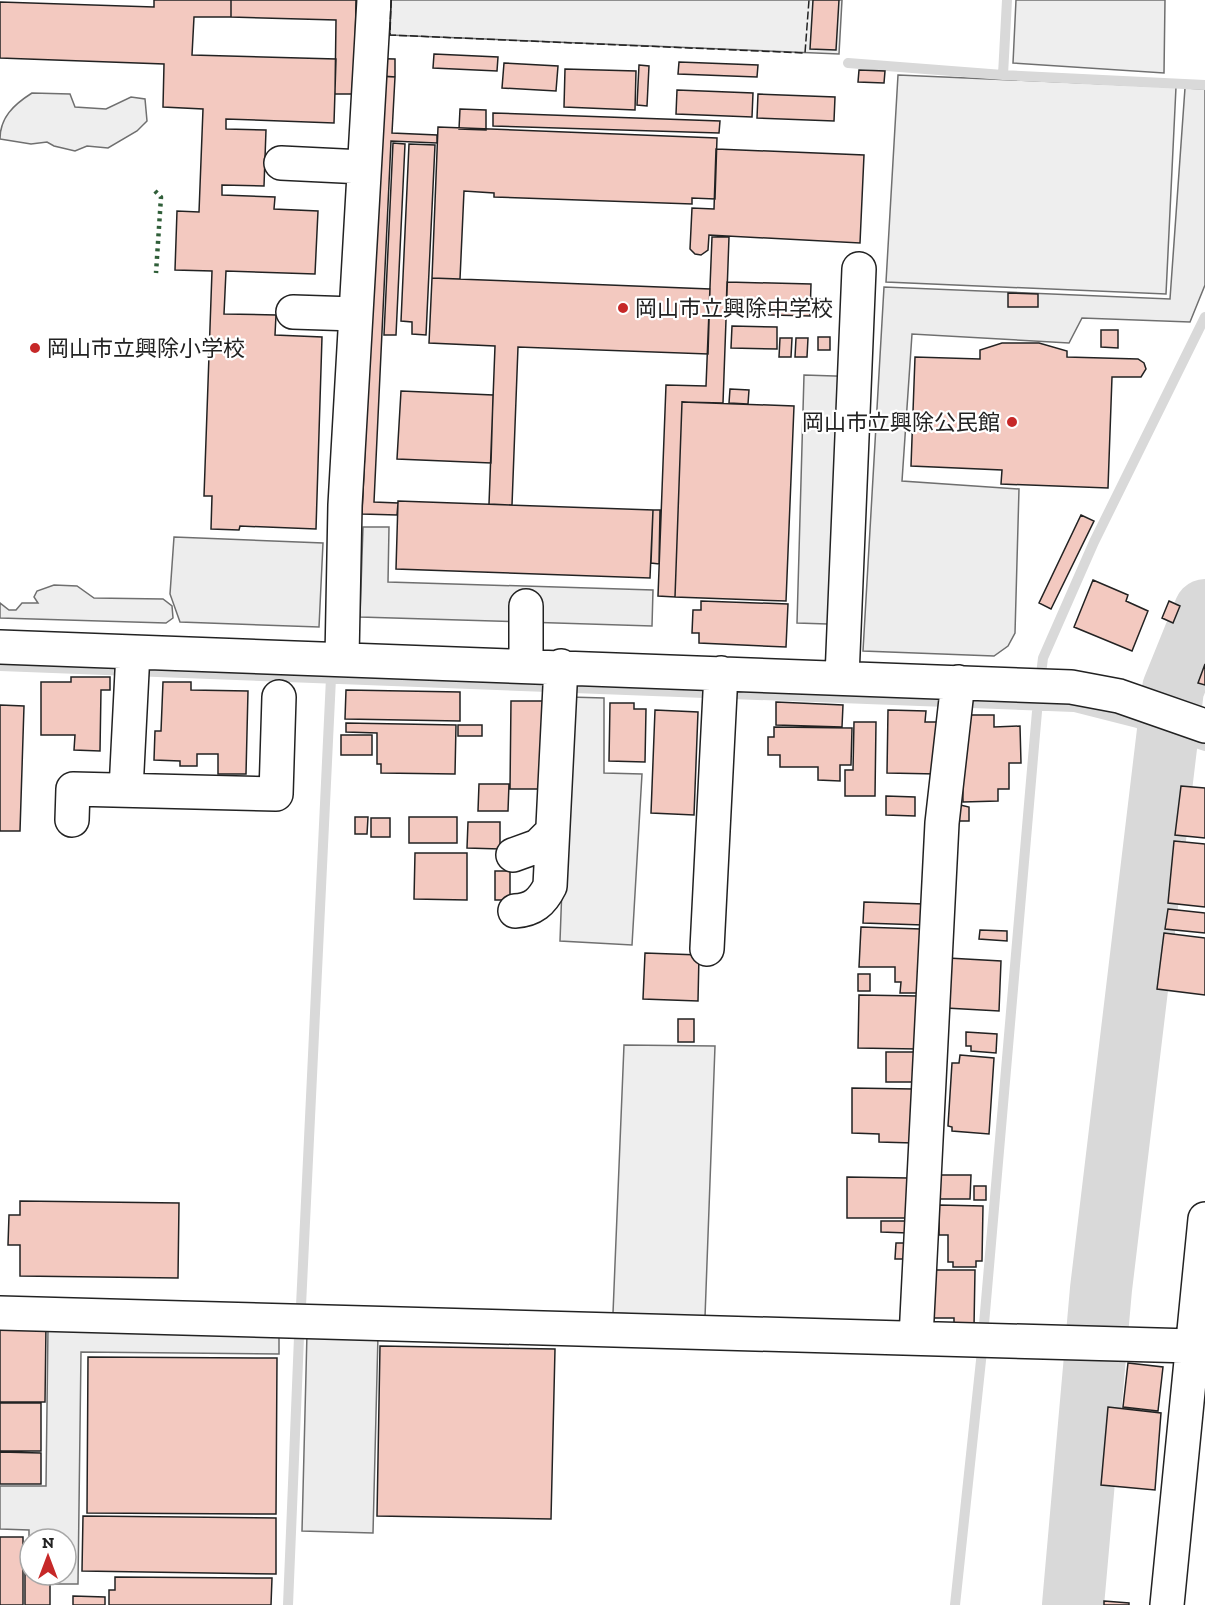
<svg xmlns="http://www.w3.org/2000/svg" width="1205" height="1605" font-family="'Zilla Slab','Noto Sans JP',serif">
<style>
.green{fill:#eee;stroke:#6f6f6f;stroke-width:1.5}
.parking{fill:#ededed;stroke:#6f6f6f;stroke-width:1.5}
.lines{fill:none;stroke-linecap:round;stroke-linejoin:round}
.stream{stroke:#d9d9d9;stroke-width:10}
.river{stroke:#d9d9d9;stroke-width:62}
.building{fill:#f3c9c0;stroke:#222;stroke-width:1.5}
.minor-casing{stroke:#222;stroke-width:36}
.minor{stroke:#fff;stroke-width:33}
.hedge{stroke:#2f5e38;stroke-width:4.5;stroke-dasharray:3 4.5;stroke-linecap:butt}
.fence{stroke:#222;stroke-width:1.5;stroke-dasharray:8 3;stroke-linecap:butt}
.poi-dot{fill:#c62828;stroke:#fff;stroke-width:2}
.labels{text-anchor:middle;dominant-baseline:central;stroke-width:4.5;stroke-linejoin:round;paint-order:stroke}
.poi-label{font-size:22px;fill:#222;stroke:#fff;text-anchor:start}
</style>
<rect width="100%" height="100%" fill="#fff"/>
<path class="green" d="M 391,0 L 842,0 L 839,54 L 390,35 Z
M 1016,0 L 1165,0 L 1164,73 L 1013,63 Z
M 898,75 L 1176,87 L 1166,294 L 886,282 Z
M 32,93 L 70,94 L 75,107 L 106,109 L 131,97 L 145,99 L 147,121 L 137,131 L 108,148 L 87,146 L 75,151 L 54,146 L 47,142 L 31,144 L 0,139 C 0,118 13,105 32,93 Z
M 54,585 L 77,586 L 94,598 L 163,599 L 172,606 L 173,618 L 166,623 L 0,618 L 0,603 L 9,610 L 16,610 L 22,603 L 38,603 L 34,597 L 37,591 Z
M 569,697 L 604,698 L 604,773 L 642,774 L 632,945 L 560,941 Z
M 624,1045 L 715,1046 L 705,1317 L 613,1313 Z"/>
<path class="parking" d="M 1185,88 L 1205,89 L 1205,285 L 1190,322 L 1082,318 L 1069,343 L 912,334 L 902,481 L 1019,489 L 1015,633 L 1008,646 L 994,656 L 863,651 L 884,287 L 1170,299 Z
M 804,375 L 865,377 L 858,625 L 797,623 Z
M 363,527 L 389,527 L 388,582 L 653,590 L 652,626 L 360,617 Z
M 174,537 L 323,543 L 319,627 L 180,622 L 170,594 Z
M 48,1328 L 279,1331 L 279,1354 L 81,1352 L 78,1584 L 55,1584 L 55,1575 L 66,1575 L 66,1539 L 30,1539 L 29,1557 L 29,1530 L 0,1529 L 0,1486 L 46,1486 Z
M 307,1333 L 378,1335 L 373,1533 L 302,1531 Z"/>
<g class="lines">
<path class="stream" d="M 848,63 L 1003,75 L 1205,85
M 1003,75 L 1007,0
M 0,666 L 1074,707 L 1137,723 L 1205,746
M 1040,682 L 1043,658 L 1094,542 L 1205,317
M 301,1306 L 331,678
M 984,1324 L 1038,700
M 288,1605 L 299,1337
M 955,1605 L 982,1351"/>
<path class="river" d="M 1073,1605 L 1101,1289 L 1173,689 L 1205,610"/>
</g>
<path class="building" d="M 154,0 L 231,0 L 231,17 L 194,17 L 192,55 L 336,59 L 334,123 L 226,119 L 226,129 L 266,130 L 264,186 L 222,185 L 222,195 L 275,197 L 274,209 L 318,211 L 315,274 L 226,271 L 224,314 L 276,315 L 275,335 L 322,337 L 316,529 L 240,526 L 239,530 L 211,529 L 212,496 L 204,496 L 212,271 L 175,270 L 177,211 L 199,212 L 203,109 L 163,107 L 164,64 L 0,58 L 0,2 L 154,7 Z
M 231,0 L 356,0 L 355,58 L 395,59 L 395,77 L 353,75 L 352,94 L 335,94 L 336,20 L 231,17 Z
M 813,0 L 839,0 L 836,50 L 810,49 Z
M 434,54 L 498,57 L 497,71 L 433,68 Z
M 679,62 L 758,65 L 757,77 L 678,74 Z
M 504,63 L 558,66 L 556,91 L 502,88 Z
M 639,65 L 649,66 L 647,106 L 637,105 Z
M 565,69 L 636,71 L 635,110 L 564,107 Z
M 859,70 L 885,71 L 884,83 L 858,82 Z
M 382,76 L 395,77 L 392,133 L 437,135 L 437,143 L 391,141 L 374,502 L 398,503 L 397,515 L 362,514 Z
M 677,90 L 753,93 L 752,117 L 676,114 Z
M 758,94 L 835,97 L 834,121 L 757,118 Z
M 460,109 L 486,110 L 486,130 L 459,129 Z
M 493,113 L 720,121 L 719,133 L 493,126 Z
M 438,127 L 717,138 L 715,199 L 692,198 L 692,204 L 494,197 L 494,193 L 464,191 L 460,279 L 432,278 Z
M 393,143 L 405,144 L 396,335 L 384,335 Z
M 409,144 L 435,145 L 426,335 L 412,334 L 412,322 L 401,321 Z
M 716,149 L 864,155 L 860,243 L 709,235 L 708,250 L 701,255 L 695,254 L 690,249 L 692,208 L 714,209 Z
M 712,237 L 729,237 L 723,403 L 682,402 L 675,597 L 658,596 L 666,385 L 706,386 Z
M 432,278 L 710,289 L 708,354 L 518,347 L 512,505 L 489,504 L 495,346 L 429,343 Z
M 727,282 L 811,284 L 810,316 L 726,314 Z
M 1008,293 L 1038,294 L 1038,307 L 1008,307 Z
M 811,299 L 820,299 L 820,309 L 810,309 Z
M 732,326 L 777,327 L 777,349 L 731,348 Z
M 1101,330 L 1118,330 L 1118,348 L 1101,347 Z
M 818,337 L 830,337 L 830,350 L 818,350 Z
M 780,338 L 792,338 L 791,357 L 779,357 Z
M 796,338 L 808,338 L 807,357 L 795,357 Z
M 1002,343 L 1039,343 L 1067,351 L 1067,357 L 1138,359 L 1144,363 L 1146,369 L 1141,377 L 1112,377 L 1108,488 L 1001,484 L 1002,470 L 911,466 L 915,357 L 980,359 L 980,350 Z
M 730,389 L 749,390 L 748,404 L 729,403 Z
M 401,391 L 493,395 L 491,463 L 397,459 Z
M 682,402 L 794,406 L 786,601 L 675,597 Z
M 398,501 L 653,510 L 650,578 L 396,569 Z
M 653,510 L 660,510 L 659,564 L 651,563 Z
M 1081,515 L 1094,521 L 1051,609 L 1039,603 Z
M 1093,580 L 1128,595 L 1126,601 L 1148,611 L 1132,651 L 1074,627 Z
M 701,601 L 788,604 L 786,647 L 699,643 L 699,633 L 692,633 L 693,610 L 701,610 Z
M 1169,601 L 1180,606 L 1173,623 L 1162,618 Z
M 1205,664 L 1205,685 L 1198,683 Z
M 71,677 L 110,677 L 110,690 L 101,690 L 100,751 L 74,750 L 75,735 L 41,735 L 41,682 L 71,682 Z
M 163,682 L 191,682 L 191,690 L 248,691 L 246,774 L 218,774 L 218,754 L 197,754 L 197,766 L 180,766 L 180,761 L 154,760 L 155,731 L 161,731 Z
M 346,690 L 460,692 L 460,721 L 345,719 Z
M 511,701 L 543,701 L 543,789 L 510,789 Z
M 776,702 L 843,705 L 842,727 L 776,725 Z
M 610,703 L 634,703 L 634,709 L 646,709 L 645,762 L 609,761 Z
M 0,705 L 24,706 L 20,831 L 0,831 Z
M 655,710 L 698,712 L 694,815 L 651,813 Z
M 888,710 L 926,711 L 925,722 L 938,722 L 937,774 L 887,773 Z
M 967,715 L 994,715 L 994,727 L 1020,726 L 1021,763 L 1009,763 L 1009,789 L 998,789 L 998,801 L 963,802 L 962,741 Z
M 854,722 L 876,722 L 875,796 L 845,796 L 845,770 L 853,770 Z
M 346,723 L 456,725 L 455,774 L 381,773 L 381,764 L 377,764 L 377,733 L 346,732 Z
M 458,725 L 482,725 L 482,736 L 458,736 Z
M 774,727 L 852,728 L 851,765 L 840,765 L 840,781 L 818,780 L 818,767 L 780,767 L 780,755 L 768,755 L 768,737 L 774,737 Z
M 341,735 L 372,735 L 372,755 L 341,755 Z
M 479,784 L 509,784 L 508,811 L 478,811 Z
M 1181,786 L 1205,788 L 1205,838 L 1175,835 Z
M 886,796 L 915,797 L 915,816 L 886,815 Z
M 956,804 L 969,807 L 969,821 L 956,821 Z
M 355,817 L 368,817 L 367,834 L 355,834 Z
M 409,817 L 457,817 L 457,843 L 409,843 Z
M 371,818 L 390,818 L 390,837 L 371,837 Z
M 468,822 L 500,822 L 500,849 L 467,848 Z
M 1174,841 L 1205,844 L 1205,907 L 1168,903 Z
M 415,853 L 467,853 L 467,900 L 414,899 Z
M 495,871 L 510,871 L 510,900 L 495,900 Z
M 864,902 L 924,904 L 923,925 L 863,923 Z
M 1168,909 L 1205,913 L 1205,933 L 1165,929 Z
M 861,927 L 921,929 L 919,993 L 900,993 L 901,982 L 895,982 L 895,967 L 859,967 Z
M 980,930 L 1007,931 L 1007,941 L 979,939 Z
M 1164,933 L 1205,938 L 1205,995 L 1157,989 Z
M 645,953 L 699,955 L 698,1001 L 643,999 Z
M 948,958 L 1001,961 L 999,1011 L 946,1008 Z
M 858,974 L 870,974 L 870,991 L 858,991 Z
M 859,995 L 918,996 L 917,1049 L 858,1048 Z
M 678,1019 L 694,1019 L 694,1042 L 678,1042 Z
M 966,1032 L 997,1034 L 996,1053 L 971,1051 L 971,1046 L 966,1046 Z
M 886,1052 L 915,1052 L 915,1082 L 886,1082 Z
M 960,1055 L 994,1058 L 989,1134 L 952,1131 L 952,1127 L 948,1126 L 952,1063 L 959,1063 Z
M 852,1088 L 913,1089 L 913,1143 L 879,1142 L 879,1134 L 852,1133 Z
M 939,1175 L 971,1175 L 970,1199 L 939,1199 Z
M 847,1177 L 908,1178 L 907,1218 L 847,1218 Z
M 974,1186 L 986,1186 L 986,1200 L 974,1200 Z
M 20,1201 L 179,1203 L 178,1278 L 20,1276 L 20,1245 L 8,1245 L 9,1215 L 20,1215 Z
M 939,1205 L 983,1206 L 982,1261 L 976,1261 L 976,1267 L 953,1267 L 953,1262 L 948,1262 L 948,1235 L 939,1235 Z
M 881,1221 L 908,1221 L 908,1233 L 881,1232 Z
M 896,1243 L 906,1243 L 905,1259 L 895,1259 Z
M 935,1270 L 975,1270 L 974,1327 L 954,1327 L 954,1318 L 934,1318 Z
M 0,1324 L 46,1325 L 45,1402 L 0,1402 Z
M 380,1346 L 555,1349 L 551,1519 L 377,1516 Z
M 88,1357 L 277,1358 L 276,1514 L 87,1513 Z
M 1128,1363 L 1163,1367 L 1158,1411 L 1123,1407 Z
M 0,1403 L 41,1403 L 41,1451 L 0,1451 Z
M 1108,1407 L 1161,1413 L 1155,1490 L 1101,1485 Z
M 0,1452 L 41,1453 L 41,1484 L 0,1484 Z
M 83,1516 L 276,1518 L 276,1574 L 82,1571 Z
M 0,1537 L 23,1537 L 23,1605 L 0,1605 Z
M 25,1563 L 30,1563 L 30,1575 L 50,1575 L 50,1605 L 25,1605 Z
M 115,1577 L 272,1578 L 271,1605 L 109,1605 L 109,1590 L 115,1590 Z
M 73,1596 L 105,1597 L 105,1605 L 73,1605 Z
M 1104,1601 L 1129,1603 L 1129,1605 L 1104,1605 Z"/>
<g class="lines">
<defs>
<path id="minor" d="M 281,163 L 363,167
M 293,312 L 355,314
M 0,647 L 1071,687 L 1119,696 L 1205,726
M 342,658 L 345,505 L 374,0
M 526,665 L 526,606
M 842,677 L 859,269
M 126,790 L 133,652
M 72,820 L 73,789 L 276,794 L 279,697
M 513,855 L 538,846 L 552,832
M 515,911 C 533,910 542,902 550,886 L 561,666
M 707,949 L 721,673
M 0,1313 L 1192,1346
M 916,1338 L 942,823 L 958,682
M 1167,1605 L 1205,1219"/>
</defs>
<use href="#minor" class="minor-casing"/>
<use href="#minor" class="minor"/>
<path class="hedge" d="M 155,191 L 161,197 L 156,273"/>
<path class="fence" d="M 391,0 L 390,35 L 805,53 L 809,0"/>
</g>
<g class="poi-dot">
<circle cx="623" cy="308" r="6"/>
<circle cx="35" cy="348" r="6"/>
<circle cx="1012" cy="422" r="6"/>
</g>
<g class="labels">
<g class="poi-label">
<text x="635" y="308">岡山市立興除中学校</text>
<text x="47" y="348">岡山市立興除小学校</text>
<text x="1000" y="422" text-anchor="end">岡山市立興除公民館</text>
</g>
</g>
<g transform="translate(48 1557)"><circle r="28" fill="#ffffff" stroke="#a7a7a7" stroke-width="1.5"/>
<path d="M0-4.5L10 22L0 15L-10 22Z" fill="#c62828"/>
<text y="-9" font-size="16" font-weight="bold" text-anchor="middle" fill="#222222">N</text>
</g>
</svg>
